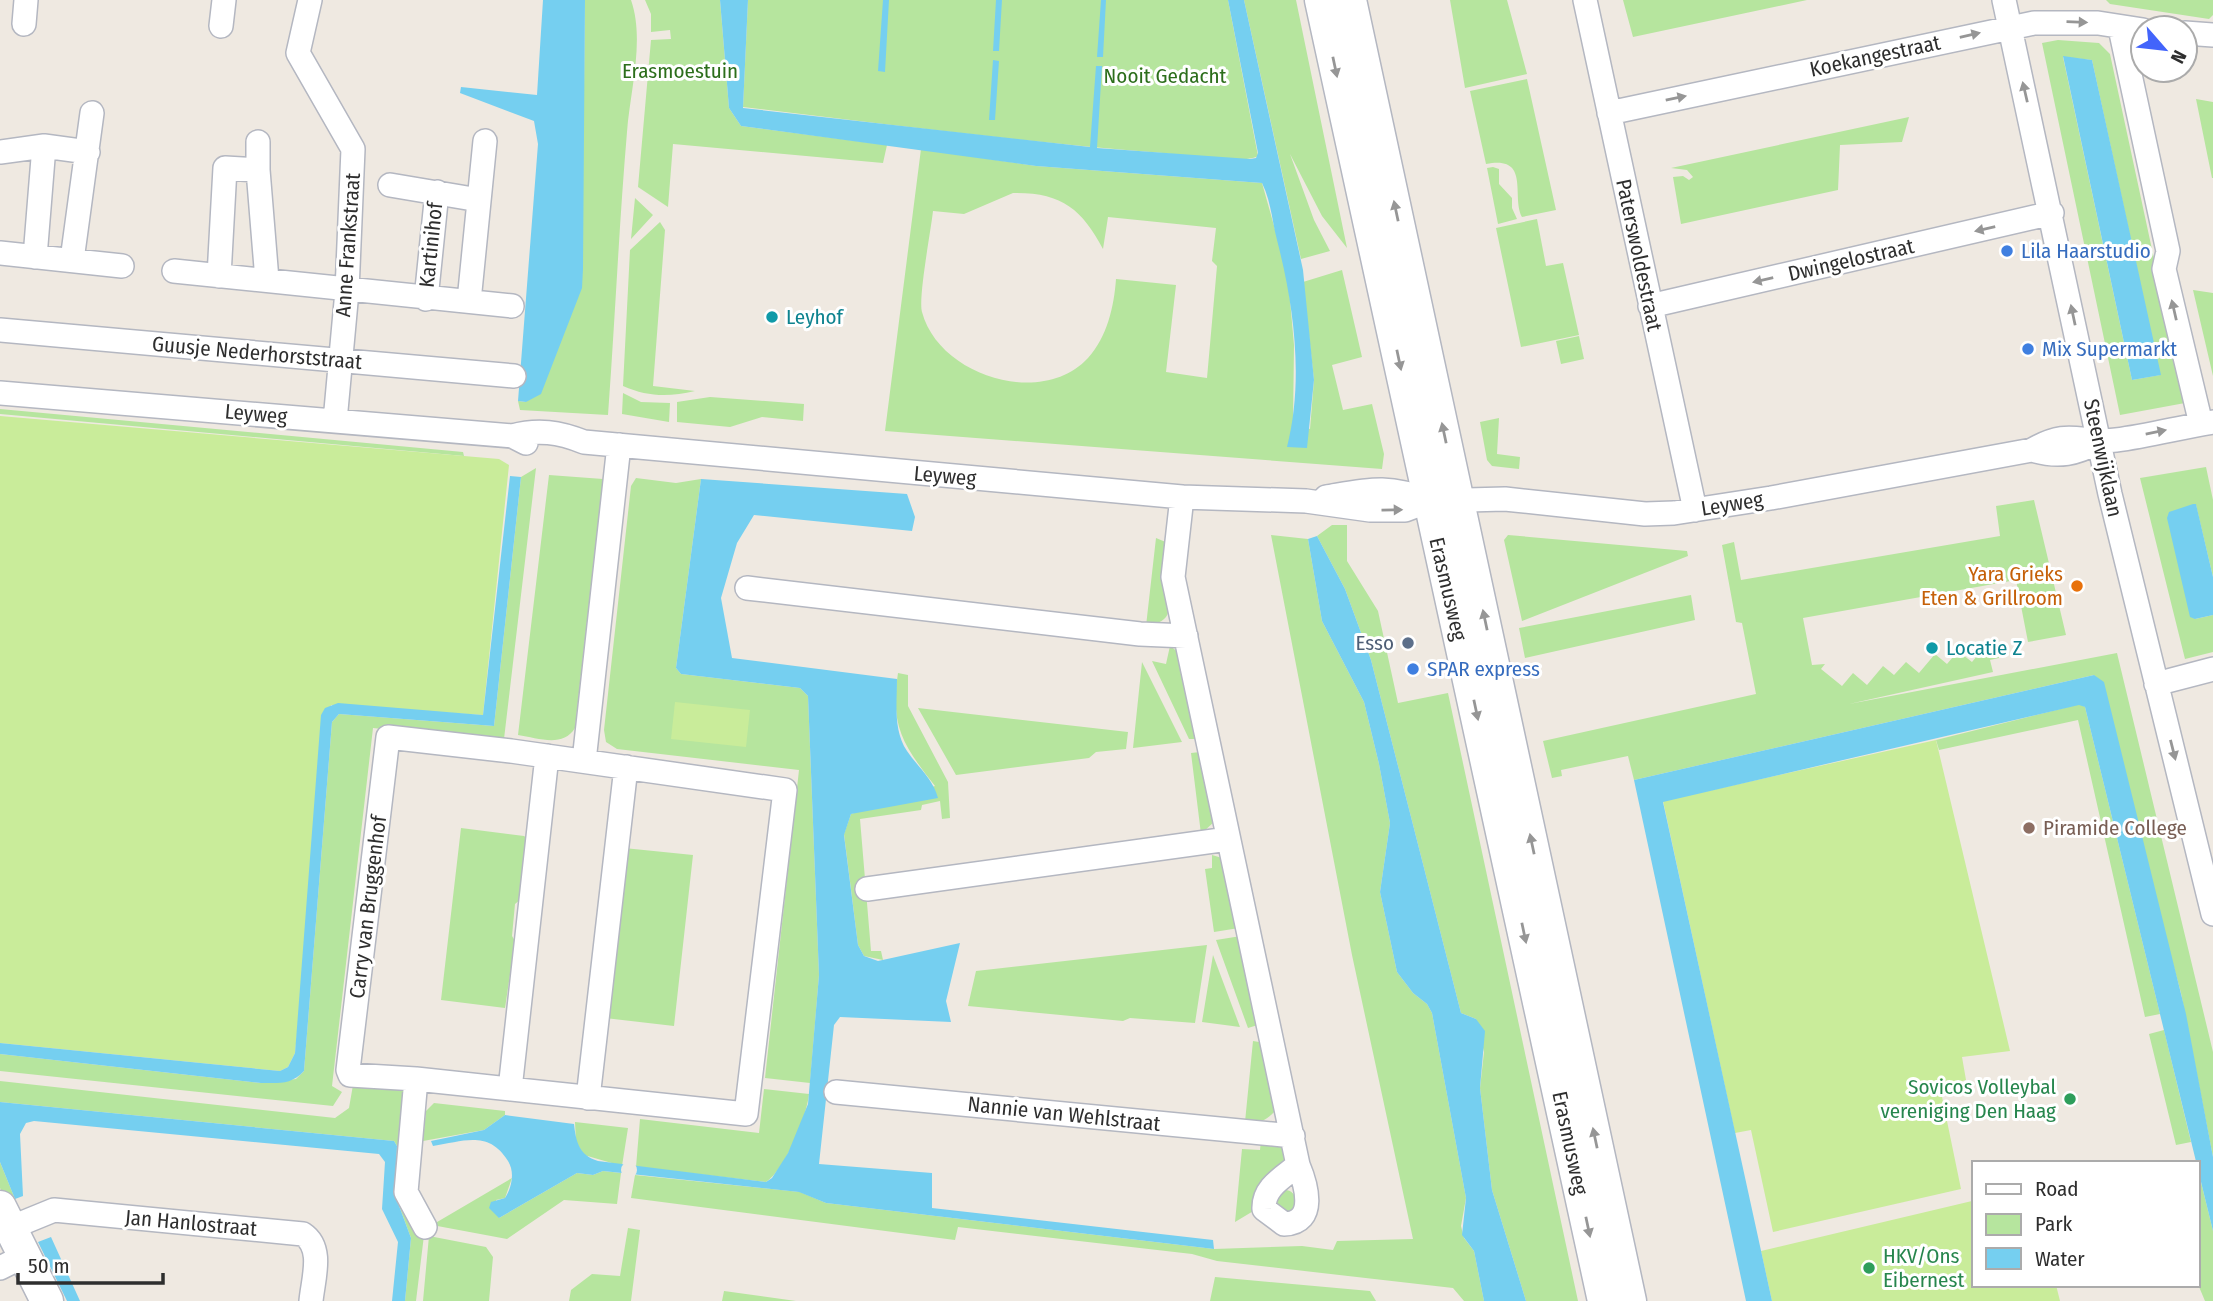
<svg xmlns="http://www.w3.org/2000/svg" width="2213" height="1301" font-family="'Fira Sans Condensed',sans-serif">
<style>
.green{fill:#b6e59e;fill-rule:evenodd}
.pitch{fill:#c9ec9a}
.water{fill:#75cff0}
.pier{fill:#efe9e1}
.lines{fill:none;stroke-linecap:round;stroke-linejoin:round}
.street-casing{stroke:#b4b7c1;stroke-width:26}
.secondary-casing{stroke:#b4b7c1;stroke-width:35}
.street{stroke:#fff;stroke-width:23}
.secondary{stroke:#fff;stroke-width:32}
.oneway{fill:#969696}
.shop-dot{fill:#3f7fe0;stroke:#fff;stroke-width:2.5}
.culture-dot{fill:#0f9aa8;stroke:#fff;stroke-width:2.5}
.food-dot{fill:#e8710a;stroke:#fff;stroke-width:2.5}
.service-dot{fill:#5c6f8a;stroke:#fff;stroke-width:2.5}
.education-dot{fill:#8d6e63;stroke:#fff;stroke-width:2.5}
.leisure-dot{fill:#2e9e5b;stroke:#fff;stroke-width:2.5}
.labels{text-anchor:middle;dominant-baseline:central;stroke-width:6;stroke-linejoin:round;paint-order:stroke}
.street-label{font-size:21px;fill:#2e2e2e;stroke:#fff}
.park-label{font-size:21px;fill:#2c6e1b;stroke:#fff}
.shop-label{font-size:21px;fill:#366cbe;stroke:#fff;text-anchor:start}
.culture-label{font-size:21px;fill:#0d838f;stroke:#fff;text-anchor:start}
.food-label{font-size:21px;fill:#c56008;stroke:#fff;text-anchor:end}
.service-label{font-size:21px;fill:#4e5e75;stroke:#fff;text-anchor:end}
.education-label{font-size:21px;fill:#785e54;stroke:#fff;text-anchor:start}
.leisure-label{font-size:21px;fill:#27864d;stroke:#fff;text-anchor:end}
</style>
<rect width="100%" height="100%" fill="#efe9e1"/>
<path class="green" d="M 585,0 L 631,0 C 645,40 630,91 627,132 C 619,226 615,320 608,415 L 520,410 L 518,401 L 526,402 L 584,87 Z
M 645,0 L 720,0 L 729,108 L 741,126 L 887,145 L 883,163 L 673,144 L 668,207 L 638,187 L 651,40 L 671,39 L 670,30 L 651,32 L 651,14 Z
M 748,0 L 1228,0 L 1258,156 C 1242,165 1184,155 1163,153 C 1022,142 883,124 743,107 Z
M 1244,0 L 1296,0 L 1347,248 L 1322,216 L 1290,154 L 1314,220 L 1330,251 L 1301,259 Z
M 1450,0 L 1507,0 L 1527,74 L 1465,88 Z
M 1623,0 L 1807,0 L 1633,37 Z
M 2106,0 L 2213,0 L 2213,15 L 2209,19 L 2110,4 Z
M 2058,40 L 2099,43 L 2110,54 L 2185,403 L 2120,415 L 2042,43 ZM 2063,57 L 2092,60 L 2160,375 L 2132,380 Z
M 1527,79 L 1556,210 L 1522,217 C 1511,196 1531,155 1486,164 L 1470,91 Z
M 2196,99 L 2213,102 L 2213,178 L 2212,178 Z
M 1909,117 L 1902,142 L 1840,145 L 1838,190 L 1681,224 L 1673,177 L 1683,176 L 1689,180 L 1693,177 L 1687,170 L 1671,168 Z
M 921,149 L 1036,166 L 1262,183 L 1287,272 L 1290,300 L 1294,345 L 1293,423 L 1310,429 L 1314,380 L 1303,282 L 1342,270 L 1362,357 L 1332,365 L 1343,410 L 1372,404 L 1384,454 L 1382,469 L 885,431 ZM 1013,193 C 1061,192 1082,209 1103,249 L 1108,217 L 1216,228 L 1212,261 L 1217,266 L 1207,378 L 1166,372 L 1176,285 L 1116,279 C 1114,307 1107,337 1088,358 C 1042,408 939,376 922,312 C 918,298 931,230 933,211 L 964,214 Z
M 1493,167 L 1499,169 L 1499,184 L 1512,198 L 1512,208 L 1517,219 L 1498,224 L 1487,168 Z
M 635,198 L 653,215 L 631,239 Z
M 1537,219 L 1546,266 L 1563,263 L 1579,335 L 1521,347 L 1496,228 Z
M 660,222 L 665,230 L 653,386 L 695,391 C 669,397 648,397 623,386 L 630,250 Z
M 2193,290 L 2213,293 L 2213,376 Z
M 1579,336 L 1584,359 L 1561,364 L 1556,341 Z
M 623,393 L 641,402 L 670,403 L 669,422 L 622,414 Z
M 710,397 L 804,404 L 803,421 L 762,417 L 730,427 L 677,422 L 677,402 Z
M 0,409 L 463,452 L 464,456 L 0,414 Z
M 1499,418 L 1497,454 L 1520,457 L 1519,469 L 1492,466 L 1487,460 L 1480,422 Z
M 2206,467 L 2213,500 L 2213,577 L 2196,505 L 2168,518 L 2195,619 L 2213,615 L 2213,652 L 2185,659 L 2140,478 Z
M 536,468 L 504,739 L 500,742 L 373,728 L 332,1086 L 342,1092 L 333,1106 L 0,1071 L 0,1054 L 261,1083 L 296,1079 L 304,1071 L 332,722 L 339,714 L 494,726 L 521,477 Z
M 549,475 L 603,479 L 575,728 C 563,748 538,738 518,735 Z
M 636,478 L 676,483 L 701,479 L 676,668 L 681,674 L 800,688 L 808,696 L 819,975 L 810,1083 L 765,1078 L 799,770 L 617,749 L 606,742 L 604,730 L 631,486 Z
M 2034,500 L 2066,635 L 2028,642 L 2016,580 L 1803,618 L 1812,665 L 1825,664 L 1821,669 L 1842,686 L 1853,673 L 1867,685 L 1883,666 L 1894,675 L 1906,662 L 1919,673 L 1935,654 L 1947,664 L 1958,651 L 1972,662 L 1988,643 L 1997,646 L 1999,658 L 1990,660 L 1993,672 L 1849,704 L 2117,653 L 2213,1052 L 2213,1157 L 2181,993 L 2094,675 L 1634,780 L 1628,756 L 1561,770 L 1562,776 L 1552,778 L 1543,741 L 1756,694 L 1742,623 L 1736,622 L 1722,545 L 1734,542 L 1741,580 L 2000,536 L 1996,506 Z
M 1332,525 L 1347,525 L 1347,561 L 1378,611 L 1398,703 L 1448,693 L 1578,1301 L 1526,1301 L 1492,1190 L 1480,1088 L 1484,1052 L 1476,1019 L 1461,1013 L 1371,660 L 1345,589 L 1317,536 Z
M 1271,535 L 1308,539 L 1322,621 L 1364,702 L 1379,764 L 1390,823 L 1380,892 L 1397,972 L 1413,993 L 1427,1004 L 1432,1013 L 1466,1198 L 1461,1226 L 1464,1238 L 1474,1251 L 1484,1301 L 1464,1301 L 1453,1288 L 1217,1261 L 1192,1254 L 958,1227 L 955,1240 L 631,1198 L 635,1175 L 800,1192 L 826,1203 L 1214,1249 L 1302,1246 L 1333,1250 L 1337,1241 L 1413,1239 L 1352,955 Z
M 1508,535 L 1687,551 L 1688,556 L 1522,621 L 1504,540 Z
M 1156,538 L 1168,543 C 1168,559 1175,604 1166,617 C 1161,623 1154,624 1146,626 Z
M 1691,595 L 1695,620 L 1525,658 L 1519,628 Z
M 1170,646 L 1178,652 L 1199,739 L 1189,739 L 1152,661 L 1166,664 Z
M 1142,662 L 1182,742 L 1133,748 Z
M 898,673 L 908,675 L 908,706 L 948,782 L 950,818 L 942,819 L 940,801 L 922,805 L 921,810 L 860,819 L 871,951 L 881,951 L 883,960 L 864,956 L 858,945 L 844,834 L 851,814 L 935,786 C 903,745 890,727 898,673 Z
M 2080,704 L 2085,707 L 2160,1014 L 2145,1017 L 2078,720 L 1939,750 L 1936,740 Z
M 918,708 L 1128,732 L 1126,749 L 1096,752 L 1089,758 L 956,775 Z
M 1200,752 L 1215,821 L 1201,834 L 1191,753 Z
M 461,828 L 524,836 L 527,838 L 521,899 L 515,904 L 512,936 L 515,941 L 505,1008 L 441,1000 Z
M 624,848 L 693,855 L 674,1026 L 605,1018 Z
M 1212,855 L 1222,858 L 1239,928 L 1214,932 L 1205,869 L 1212,868 Z
M 1241,936 L 1261,1024 L 1248,1028 L 1216,940 Z
M 1207,945 L 1195,1023 L 1130,1018 L 1123,1021 L 968,1006 L 976,971 Z
M 1213,955 L 1240,1027 L 1202,1022 Z
M 2164,1030 L 2191,1142 L 2176,1145 L 2149,1034 Z
M 1253,1041 L 1265,1043 L 1276,1110 C 1265,1122 1260,1123 1245,1122 Z
M 0,1081 L 335,1118 L 349,1108 L 353,1085 L 410,1088 L 406,1191 L 425,1227 L 416,1301 L 405,1301 L 411,1238 L 395,1195 L 397,1146 L 394,1141 L 0,1102 Z
M 764,1089 L 809,1094 C 807,1116 785,1170 766,1182 L 636,1167 L 640,1119 L 759,1133 Z
M 434,1103 L 505,1111 L 505,1115 L 484,1130 L 423,1141 L 426,1111 Z
M 575,1122 L 628,1128 L 622,1166 L 584,1155 L 576,1142 Z
M 1261,1140 L 1284,1144 L 1290,1158 L 1255,1210 L 1235,1222 L 1242,1149 L 1260,1150 Z
M 0,1162 L 15,1199 L 5,1199 L 0,1188 Z
M 603,1171 L 621,1173 L 617,1204 L 564,1200 L 507,1239 L 432,1225 L 512,1178 L 505,1198 L 496,1200 L 499,1218 L 577,1173 L 593,1175 Z
M 2199,1174 L 2213,1231 L 2213,1301 L 2205,1301 L 2197,1282 Z
M1274 1201a11 11 0 1 1 22 0a11 11 0 1 1-22 0Z
M 628,1228 L 640,1230 L 631,1301 L 569,1301 L 571,1290 L 592,1274 L 620,1276 Z
M 429,1236 L 486,1247 L 493,1257 L 489,1301 L 423,1301 Z
M 1215,1277 L 1370,1291 L 1376,1301 L 1210,1301 Z
M 724,1291 L 796,1301 L 722,1301 Z"/>
<path class="pitch" d="M 0,416 L 499,459 L 509,465 L 483,715 L 331,705 L 295,1053 L 288,1067 L 280,1071 L 0,1043 Z
M 675,702 L 750,710 L 746,747 L 671,739 Z
M 1936,740 L 2010,1051 L 1962,1057 L 1966,1080 L 1940,1087 L 1961,1189 L 1773,1232 L 1751,1130 L 1735,1133 L 1663,801 Z
M 1972,1201 L 1973,1285 L 2056,1285 L 2060,1301 L 1772,1301 L 1761,1251 Z"/>
<path class="water" d="M 543,0 L 585,0 L 583,269 L 582,288 L 541,394 L 526,402 L 518,401 L 538,144 L 534,121 L 460,93 L 461,87 L 537,95 Z
M 720,0 L 748,0 L 743,108 L 1090,147 L 1096,66 L 1102,66 L 1097,148 L 1250,159 L 1256,158 L 1258,153 L 1228,0 L 1244,0 L 1303,270 L 1314,380 L 1307,448 L 1287,447 C 1304,380 1294,306 1277,240 C 1272,221 1271,201 1262,183 L 1036,166 L 741,126 L 729,108 Z
M 883,0 L 889,0 L 885,72 L 878,71 Z
M 996,0 L 1002,0 L 999,51 L 993,51 Z
M 1101,0 L 1106,0 L 1103,57 L 1097,57 Z
M 2063,56 L 2092,60 L 2161,375 L 2132,380 Z
M 993,60 L 999,61 L 995,120 L 989,120 Z
M 510,476 L 521,477 L 494,726 L 339,714 L 332,722 L 304,1071 C 291,1085 279,1083 261,1083 L 0,1054 L 0,1043 L 280,1071 L 288,1067 L 295,1053 L 321,715 L 325,708 L 338,703 L 483,715 Z
M 701,479 L 907,494 L 915,517 L 912,531 L 754,515 L 737,543 L 721,598 L 732,658 L 897,679 C 897,703 893,730 907,751 C 918,767 933,779 938,798 L 851,814 L 844,835 L 858,945 L 864,956 L 878,961 L 960,943 L 946,1001 L 951,1022 L 840,1017 L 834,1025 L 819,1164 L 932,1173 L 932,1208 L 1213,1240 L 1214,1249 L 826,1203 L 799,1192 L 603,1171 L 593,1175 L 577,1173 L 499,1218 L 489,1208 L 491,1202 L 505,1198 C 512,1187 515,1172 508,1161 C 489,1130 464,1141 433,1146 L 431,1141 L 484,1130 L 505,1115 L 574,1124 C 576,1142 579,1155 598,1161 L 766,1182 L 772,1178 L 788,1153 L 808,1104 L 819,975 L 808,696 L 800,688 L 681,674 L 676,668 Z
M 2193,504 L 2196,504 L 2213,577 L 2213,615 L 2195,619 L 2190,617 L 2167,518 L 2169,512 Z
M 1317,536 L 1345,589 L 1371,660 L 1461,1013 L 1476,1019 L 1485,1031 L 1480,1088 L 1492,1190 L 1526,1301 L 1484,1301 L 1474,1251 L 1462,1235 L 1466,1198 L 1432,1013 L 1427,1004 L 1413,993 L 1397,972 L 1380,892 L 1390,823 L 1379,764 L 1364,702 L 1322,621 L 1308,539 Z
M 2094,675 L 2104,682 L 2186,1014 L 2213,1157 L 2213,1231 L 2085,707 L 2079,705 L 1663,802 L 1772,1301 L 1746,1301 L 1634,780 Z
M 0,1102 L 394,1141 L 397,1146 L 395,1195 L 411,1238 L 405,1301 L 392,1301 L 398,1242 L 382,1209 L 385,1162 L 379,1154 L 34,1121 L 26,1123 L 20,1134 L 23,1196 L 15,1199 L 0,1162 Z
M 51,1237 L 80,1301 L 67,1301 L 38,1242 Z"/>
<path class="pier" d="M621 1170a8 8 0 1 1 16 0a8 8 0 1 1-16 0Z"/>
<g class="lines">
<defs>
<path id="street" d="M 310,0 L 298,53 L 353,149 L 347,291 L 335,421
M 1585,0 L 1695,510
M 2004,0 L 2110,494 L 2213,914
M 24,24 L 26,0
M 221,26 L 224,0
M 2120,28 L 2168,251 L 2164,269 L 2201,424
M 2185,33 L 2213,35
M 1609,113 L 2034,23 L 2098,23 L 2143,30
M 258,142 L 258,170
M 0,152 L 44,146 L 88,152
M 390,185 L 479,200
M 0,253 L 122,266
M 35,257 L 44,146
M 72,260 L 92,113
M 174,271 L 512,306
M 219,276 L 225,168 L 258,170 L 267,280
M 426,299 L 437,192
M 469,301 L 485,141
M 1650,306 L 2052,213
M 0,330 L 514,376
M 0,393 L 512,436 L 526,443
M 512,436 C 538,429 559,432 584,442 L 1182,497 L 1306,501 L 1370,510 L 1405,510 L 1429,501 L 1505,499 L 1645,514 L 1674,513 L 1771,498 L 2032,450 C 2071,428 2078,444 2116,440 C 2149,436 2181,427 2213,422
M 2032,450 C 2059,458 2076,454 2100,441
M 1182,497 L 1173,577 L 1298,1165 C 1284,1177 1263,1187 1264,1209 L 1284,1224 C 1318,1223 1306,1184 1298,1165
M 1326,497 C 1368,490 1388,484 1429,501
M 747,588 L 1140,634 L 1186,636
M 2156,684 L 2213,669
M 388,737 L 511,751 L 785,790 L 746,1114 L 416,1079 L 350,1075 L 348,1070 Z
M 584,761 L 619,445
M 867,889 L 1228,839
M 416,1079 L 406,1192 L 425,1227
M 510,1089 L 547,756
M 836,1092 L 1293,1136
M 588,1098 L 626,767
M 10,1228 L 54,1210 L 303,1234 C 324,1248 313,1279 311,1301
M 0,1268 L 26,1255"/>
<path id="secondary" d="M 1321,0 L 1604,1301
M 1350,0 L 1630,1301
M 0,1207 L 47,1301"/>
</defs>
<use href="#street" class="street-casing"/>
<use href="#secondary" class="secondary-casing"/>
<use href="#street" class="street"/>
<use href="#secondary" class="secondary"/>
</g>
<defs><path id="oneway-solid" d="M-6-.8H1V-3.2L6.5 0L1 3.2V.8H-6Z" transform="scale(1.75)"/></defs>
<g class="oneway">
<use href="#oneway-solid" transform="translate(2077 22) rotate(2)"/>
<use href="#oneway-solid" transform="translate(1970 35) rotate(-13)"/>
<use href="#oneway-solid" transform="translate(1335 67) rotate(78)"/>
<use href="#oneway-solid" transform="translate(2025 92) rotate(-103)"/>
<use href="#oneway-solid" transform="translate(1676 98) rotate(-12)"/>
<use href="#oneway-solid" transform="translate(1396 211) rotate(-102)"/>
<use href="#oneway-solid" transform="translate(1985 229) rotate(167)"/>
<use href="#oneway-solid" transform="translate(1763 280) rotate(167)"/>
<use href="#oneway-solid" transform="translate(2174 310) rotate(-103)"/>
<use href="#oneway-solid" transform="translate(2073 315) rotate(-102)"/>
<use href="#oneway-solid" transform="translate(1399 360) rotate(78)"/>
<use href="#oneway-solid" transform="translate(2156 432) rotate(-11)"/>
<use href="#oneway-solid" transform="translate(1444 433) rotate(-102)"/>
<use href="#oneway-solid" transform="translate(1392 510) rotate(-1)"/>
<use href="#oneway-solid" transform="translate(1485 620) rotate(-102)"/>
<use href="#oneway-solid" transform="translate(1476 710) rotate(78)"/>
<use href="#oneway-solid" transform="translate(2173 750) rotate(76)"/>
<use href="#oneway-solid" transform="translate(1532 844) rotate(-102)"/>
<use href="#oneway-solid" transform="translate(1524 933) rotate(78)"/>
<use href="#oneway-solid" transform="translate(1595 1138) rotate(-102)"/>
<use href="#oneway-solid" transform="translate(1588 1227) rotate(78)"/>
</g>
<g class="shop-dot">
<circle cx="2007" cy="251" r="7"/>
<circle cx="2028" cy="349" r="7"/>
<circle cx="1413" cy="669" r="7"/>
</g>
<g class="culture-dot">
<circle cx="772" cy="317" r="7"/>
<circle cx="1932" cy="648" r="7"/>
</g>
<circle class="food-dot" cx="2077" cy="586" r="7"/>
<circle class="service-dot" cx="1408" cy="643" r="7"/>
<circle class="education-dot" cx="2029" cy="828" r="7"/>
<g class="leisure-dot">
<circle cx="2070" cy="1099" r="7"/>
<circle cx="1869" cy="1268" r="7"/>
</g>
<g class="labels">
<g class="street-label">
<text transform="translate(1875 56) rotate(-12)">Koekangestraat</text>
<text transform="translate(348 245) rotate(-86)">Anne Frankstraat</text>
<text transform="translate(431 245) rotate(-84)">Kartinihof</text>
<text transform="translate(1639 255) rotate(78)">Paterswoldestraat</text>
<text transform="translate(1851 260) rotate(-13)">Dwingelostraat</text>
<text transform="translate(257 353) rotate(5)">Guusje Nederhorststraat</text>
<text transform="translate(256 414) rotate(5)">Leyweg</text>
<text transform="translate(2103 458) rotate(78)">Steenwijklaan</text>
<text transform="translate(945 476) rotate(5)">Leyweg</text>
<text transform="translate(1732 504) rotate(-9)">Leyweg</text>
<text transform="translate(1448 589) rotate(77)">Erasmusweg</text>
<text transform="translate(368 907) rotate(-83)">Carry van Bruggenhof</text>
<text transform="translate(1064 1114) rotate(6)">Nannie van Wehlstraat</text>
<text transform="translate(1570 1143) rotate(78)">Erasmusweg</text>
<text transform="translate(191 1223) rotate(5)">Jan Hanlostraat</text>
</g>
<g class="park-label">
<text x="680" y="71">Erasmoestuin</text>
<text x="1165" y="76">Nooit Gedacht</text>
</g>
<g class="shop-label">
<text x="2021" y="251">Lila Haarstudio</text>
<text x="2042" y="349">Mix Supermarkt</text>
<text x="1427" y="669">SPAR express</text>
</g>
<g class="culture-label">
<text x="786" y="317">Leyhof</text>
<text x="1946" y="648">Locatie Z</text>
</g>
<g class="food-label">
<text x="2063" y="574">Yara Grieks<tspan x="2063" dy="24">Eten &amp; Grillroom</tspan></text>
</g>
<g class="service-label">
<text x="1394" y="643">Esso</text>
</g>
<g class="education-label">
<text x="2043" y="828">Piramide College</text>
</g>
<g class="leisure-label">
<text x="2056" y="1087">Sovicos Volleybal<tspan x="2056" dy="24">vereniging Den Haag</tspan></text>
<text x="1883" y="1256" text-anchor="start">HKV/Ons<tspan x="1883" dy="24">Eibernest</tspan></text>
</g>
</g>
<rect x="1972" y="1161" width="228" height="126" fill="#ffffff" stroke="#ababab" stroke-width="2"/>
<rect x="1986" y="1184" width="35" height="10" fill="#ffffff" stroke="#ababab" stroke-width="2"/>
<text x="2035" y="1196" font-size="21" fill="#2e2e2e">Road</text>
<rect x="1986" y="1214" width="35" height="21" fill="#b6e59e" stroke="#ababab" stroke-width="2"/>
<text x="2035" y="1231" font-size="21" fill="#2e2e2e">Park</text>
<rect x="1986" y="1248" width="35" height="21" fill="#75cff0" stroke="#ababab" stroke-width="2"/>
<text x="2035" y="1266" font-size="21" fill="#2e2e2e">Water</text>
<g transform="translate(2164 49) rotate(118)"><circle r="33" fill="#ffffff" stroke="#ababab" stroke-width="2"/>
<path d="M0-5L12 26L0 18L-12 26Z" fill="#4264fb"/>
<text y="-10" font-size="19" font-weight="bold" text-anchor="middle" fill="#2e2e2e">N</text>
</g>
<path d="M18 1273v10h145v-10" fill="none" stroke="#2e2e2e" stroke-width="3.5"/>
<text x="28" y="1273" font-size="21" fill="#2e2e2e" stroke="#ffffff" stroke-width="5" paint-order="stroke">50 m</text>
</svg>
